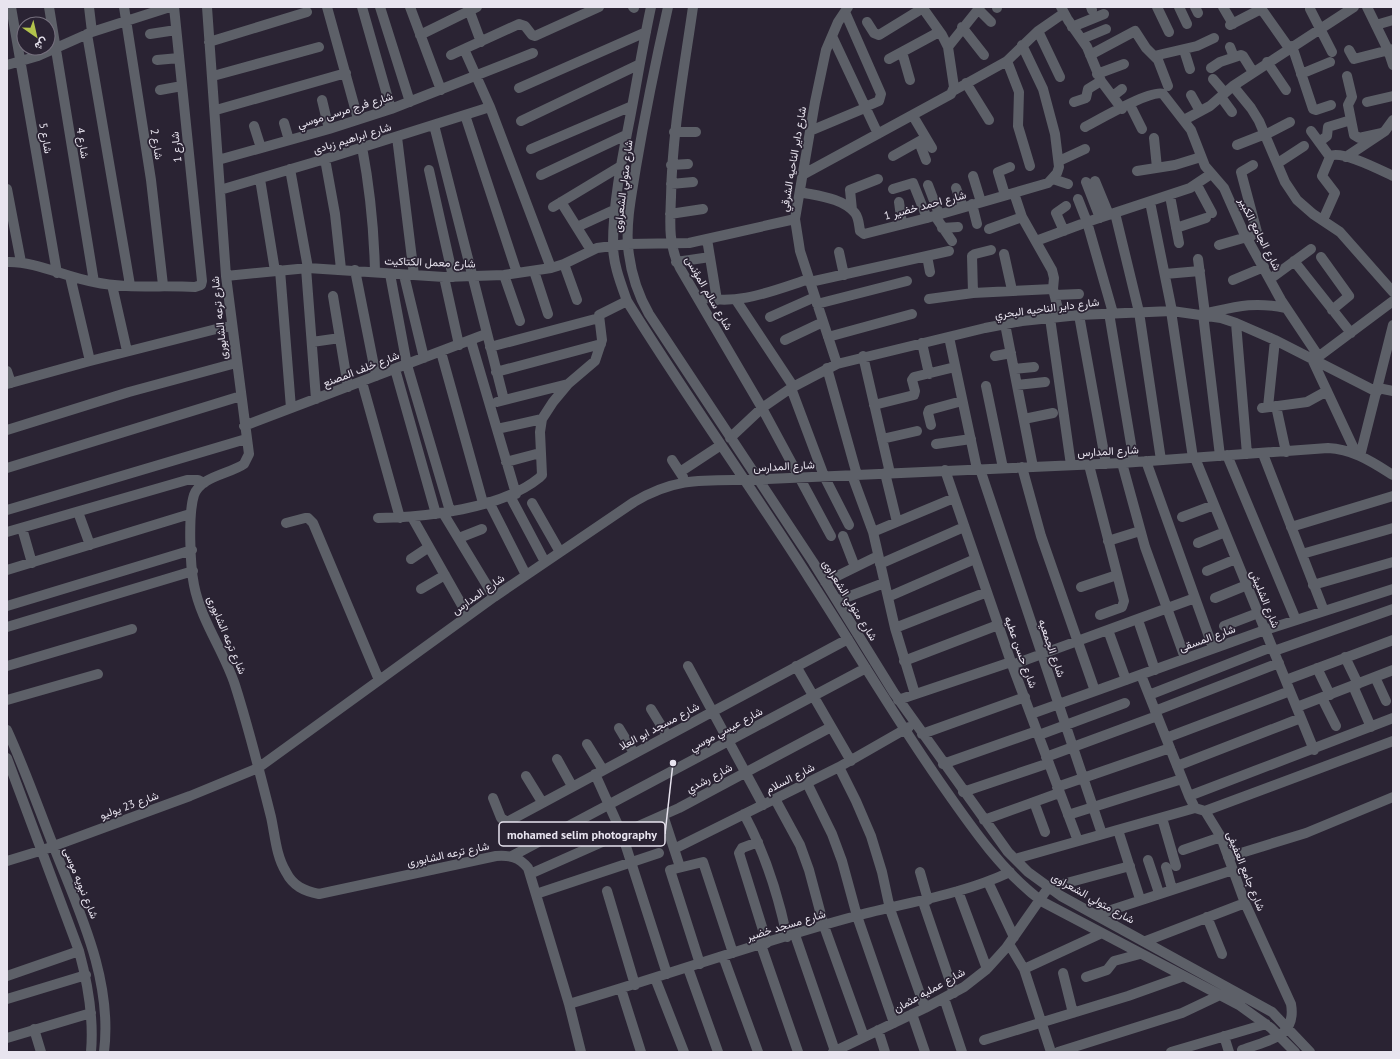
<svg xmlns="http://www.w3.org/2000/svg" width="1400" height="1059" font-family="'PT Sans',Vazirmatn,sans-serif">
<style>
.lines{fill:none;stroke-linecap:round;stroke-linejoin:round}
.minor{stroke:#5d6068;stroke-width:10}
.labels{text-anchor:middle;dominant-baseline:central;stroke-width:3.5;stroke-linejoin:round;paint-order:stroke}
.street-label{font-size:11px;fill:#e8e4ef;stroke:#2a2333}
.leader{fill:none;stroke:#e8e4ef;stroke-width:1.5}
.callout-dot{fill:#e8e4ef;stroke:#2a2333;stroke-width:1.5}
.callout{fill:#2a2333;stroke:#e8e4ef;stroke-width:1.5}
.callout-label{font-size:12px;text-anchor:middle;font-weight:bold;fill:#e8e4ef}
</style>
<rect width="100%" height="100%" fill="#2a2333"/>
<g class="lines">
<path class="minor" d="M 11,7 L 57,273
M 49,7 L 94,282
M 89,7 L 92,32
M 124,7 L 151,180 L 163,285
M 207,7 L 226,276 L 249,454 L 244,464 C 230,474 201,476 194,495 C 188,514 190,565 194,585 C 201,621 224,651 235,685 C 249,729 260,773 271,817 C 275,835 276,856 286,872 C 293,886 304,891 319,894 L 496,856 C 510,855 519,857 528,868 L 569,1004 L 581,1052
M 327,7 L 358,119
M 362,7 L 391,109
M 380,7 L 410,102
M 410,7 L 441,90
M 468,7 L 481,42
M 633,7 L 634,8
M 651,7 C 643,44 637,81 630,118 C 622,159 613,203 613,245 C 613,264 621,284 627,301 C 685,395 750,485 809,578 C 853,646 894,716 940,782 C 970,825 1001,871 1043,902 L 1239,1005 L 1271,1028 L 1295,1052
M 668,7 C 656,60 645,114 636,167 C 632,193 626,220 628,246 C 630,270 637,293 649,314 L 813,562 L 894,693 L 1008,852 L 1028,872 L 1061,896 L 1272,1012 L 1310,1052
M 693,7 C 684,70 672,133 671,197 C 670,222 668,245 680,268 L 762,408 L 831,536
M 997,7 L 997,8
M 1061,7 L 1068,20 L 1087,47 L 1101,81 L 1122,109
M 1091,7 L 1092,10
M 1157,7 L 1169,32
M 1179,7 L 1187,24
M 1195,7 L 1198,13
M 1223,7 L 1233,24
M 1260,7 L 1289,48
M 1367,7 L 1388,50 L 1393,65
M 978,9 L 991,22
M 1310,9 L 1332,52
M 845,12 L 881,94 L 879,101 L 865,107
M 867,22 L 874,33 L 879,35 L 923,8
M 1230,25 L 1261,9
M 1376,25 L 1393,20
M 962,27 L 984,55
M 1072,27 L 1104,14
M 1038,31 L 1060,77
M 87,34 L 130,285
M 150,34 L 176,30
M 420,35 L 477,7
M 832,36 L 878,134
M 1082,39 L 1106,29
M 209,42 L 307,12
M 1292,46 L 1313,109 L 1316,110 L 1331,105
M 948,47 L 980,7
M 1230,47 L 1234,57
M 464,49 L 490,107 L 551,268
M 1184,50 L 1190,69
M 1349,50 L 1354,59 L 1393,49
M 902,52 L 910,80
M 451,55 L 519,24 L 525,26 L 532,35 L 535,36 L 599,7
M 1090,55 L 1135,31 L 1146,48 L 1158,60 L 1168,86
M 1154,56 L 1197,46 L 1214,38
M 889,59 L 939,32
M 157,60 L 179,58
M 1007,61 L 1019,92 L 1018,126 L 1030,166
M 1267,62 L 1286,90
M 7,65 L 38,56 L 92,32 L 170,7
M 1211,68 L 1220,62 L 1241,55 L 1243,56 L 1253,72
M 1097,74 L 1124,64
M 1301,74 L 1330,62
M 213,76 L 319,47
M 1347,76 L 1352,97 L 1348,105 L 1354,135 L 1359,138 L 1382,133
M 1213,79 L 1225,93
M 966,83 L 989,120
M 1233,86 L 1251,108 L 1259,121 L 1285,182 L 1297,200 L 1313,214 L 1340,232 L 1393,292
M 519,88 L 646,32
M 160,90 L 182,86
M 953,91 L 1007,61 L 1038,31 L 1064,13
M 1191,95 L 1200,111
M 1113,96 L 1122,89
M 1221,97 L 1232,112
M 322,100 L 329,129
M 1074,102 L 1086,98 L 1088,89 L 1101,81
M 1367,102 L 1393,96
M 1130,105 L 1142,129
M 216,110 L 346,73
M 465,115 L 517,273
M 913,116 L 932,148
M 1184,120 L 1210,106 L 1233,86 L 1354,7
M 521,121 L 638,65
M 284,123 L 289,140
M 434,125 L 504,400
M 254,126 L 261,148
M 1085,127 C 1098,120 1152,89 1163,94 L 1191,130 L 1205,166 L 1224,188 L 1243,231 L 1281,300 L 1319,357
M 810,131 L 865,108
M 1311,131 L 1330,157 L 1322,176 L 1335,193 L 1323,220
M 674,132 L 696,132
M 1265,135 L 1290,122
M 397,137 L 414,275
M 1154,138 L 1157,168
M 919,142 L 926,160
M 1319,142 L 1327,136 L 1328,127 L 1351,120
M 1237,145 L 1265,134
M 362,147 C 370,189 374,229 375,272
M 531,149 L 632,106
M 893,156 L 925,138
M 1330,156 C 1342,150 1380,170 1393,176
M 1346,157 L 1385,131 L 1393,120
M 325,159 L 335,214 L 341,269
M 218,160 L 329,129 L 391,109 L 533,53
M 1059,161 L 1085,149
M 1278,163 L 1304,146
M 671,165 L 688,164
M 290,169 L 308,268
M 429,170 L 453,277
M 1137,171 L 1175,165 L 1201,157
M 804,174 L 951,94 L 954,87 L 948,47 L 942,35 L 922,7
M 541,175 L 626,135
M 973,176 L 981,202
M 260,179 L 275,271
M 1053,179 L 1068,184
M 1095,181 L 1109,215
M 1086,182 L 1100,218
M 671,184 L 693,182
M 928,185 L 939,214
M 1197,185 L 1212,213
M 956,188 L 963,207
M 7,189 L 21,262
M 893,189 L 913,183 L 927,218
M 220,190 L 325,159 L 490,107
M 800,192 C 818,196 843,198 855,213 C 859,218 859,226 860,231 L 864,234 L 927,218 L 1048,183 L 1057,173 L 1059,167 L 1055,134 L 1043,89 L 1022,45
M 1014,193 L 1022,217 L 1052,270 L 1054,278 L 1053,289 L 1060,317
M 1005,195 L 998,172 L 1010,167
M 1170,196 L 1179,243
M 1078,199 L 1087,222 L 1113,313
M 561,202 L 591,250
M 899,202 L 902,224
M 1150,202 L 1172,311
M 972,204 L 977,224
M 553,207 L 621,166
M 852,210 L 850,190 L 878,179
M 1115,213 L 1139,312 L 1161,460
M 670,214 L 703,209
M 935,216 L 952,241
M 577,227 L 616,209
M 942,228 L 958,227
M 1176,228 L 1206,218
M 989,229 L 1022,217
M 1064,231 L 1056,213 L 1066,206
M 1248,238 L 1257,232 L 1241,172 L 1253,165
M 707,239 L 717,300
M 1036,241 L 1087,222 L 1190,188 L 1211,174
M 1219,245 L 1247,237
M 839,252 L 844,275
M 1004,254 L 1012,290
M 927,256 L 930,272
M 1321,257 L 1349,296 L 1332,310
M 1198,259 L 1205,314
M 1294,261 L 1351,333
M 7,262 C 36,261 65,277 94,282 C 126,289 162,285 195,287 L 201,285 L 202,281 L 174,7
M 676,262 L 710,257
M 564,264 L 577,300
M 306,268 L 316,399
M 280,270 L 291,408
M 355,270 L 376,376
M 534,271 L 548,314
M 390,274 L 407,365 L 450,511
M 1165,274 L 1200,271
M 404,275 L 424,358
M 504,275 L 520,321
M 70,276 L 90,361
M 226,276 L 308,268 L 444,277 L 504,275 L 551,268 L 564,264 L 597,248 L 627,244 L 689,243 L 795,219
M 444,277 L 459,345
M 1270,279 L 1311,249
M 1233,280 L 1264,267
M 810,282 L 949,251
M 112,285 L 127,351
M 973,293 L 972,256 L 975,254 L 991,250
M 1055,295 L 1079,294
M 333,296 L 348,387
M 697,296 C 736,307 772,291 809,279
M 929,299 L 973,293 L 1053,289
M 736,300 L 793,386
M 817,304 L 907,281
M 1171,311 L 1193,458
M 1109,313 L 1134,462
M 1079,315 L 1106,464
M 770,317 L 815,297
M 1050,318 L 1071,465
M 1236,323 L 1247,454
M 1005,324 L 1033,467
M 828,337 L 912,314
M 949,337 L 977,469
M 785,340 L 823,322
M 471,341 L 516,494
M 312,342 L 340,338
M 922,343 L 929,374
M 490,347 L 599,318
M 441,352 L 483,503
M 863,356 L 890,473
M 995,356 L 1011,353
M 1312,359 L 1356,453
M 1314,360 L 1393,301
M 837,364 L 800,251 L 795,219 L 815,102 L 826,50 L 838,22 L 848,7
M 827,368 L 857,475
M 395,369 L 436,514
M 1014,369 L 1034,367
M 7,371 L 11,383
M 496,372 L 601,344
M 362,382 L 400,518
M 7,384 L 90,361 L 232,325
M 1017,385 L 1045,382
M 986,386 L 1003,468
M 791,388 L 824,476 L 849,525
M 1378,388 L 1393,391
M 497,402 L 568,384
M 874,405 L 914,395 L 915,391 L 912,380 L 914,377 L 955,367
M 1276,406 L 1286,452
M 1268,407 L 1275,340
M 1262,408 L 1307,402 L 1327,391
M 1024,419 L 1053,413
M 931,425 L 928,413 L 929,410 L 962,401
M 244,426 L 486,334
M 497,429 L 542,419
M 7,430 L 129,392 L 236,363
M 730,438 L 762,408 L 791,388 L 837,364 L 985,328 L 1022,321 L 1079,315 L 1172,311 L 1221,318 L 1236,323 L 1275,340 L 1377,392
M 882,439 L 917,431
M 936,444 L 971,439
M 1263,454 L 1324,611
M 1227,455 L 1296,620
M 1220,456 L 1203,314 C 1235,307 1252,301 1286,308
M 1360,456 L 1393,325
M 1195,458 L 1314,750
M 672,460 L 683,477
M 1146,461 L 1213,648
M 506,462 L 540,453
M 1122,463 L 1145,547 L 1185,658
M 1089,465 L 1124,601 L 1122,607 L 1100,615
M 1022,467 L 1041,536 L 1095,691
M 7,468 L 241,396
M 980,469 L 1102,834
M 945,470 L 1011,662 L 1078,841
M 680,472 L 721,445
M 885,473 L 897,522
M 852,475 L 873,532 L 895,628 L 915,694
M 510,496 L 545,562
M 489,502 L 526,575
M 532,503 L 560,552
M 7,510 L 246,439
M 78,512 L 90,545
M 443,513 L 494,597
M 412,517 L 468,616
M 1182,517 L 1214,505
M 378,518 C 426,517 501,509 539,478 L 542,475 L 540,432 L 542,419 L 553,402 L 568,384 L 595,361 L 602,340 L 599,315 L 627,301
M 286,523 L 305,518 L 308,518 L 313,523 L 379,680
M 1291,527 L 1393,496
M 22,528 L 32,563
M 7,532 L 187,480 L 198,480 L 204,483
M 873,532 L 954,498
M 843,536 L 855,567
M 459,538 L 482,529
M 1108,541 L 1140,531
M 1198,543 L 1225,532
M 1302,554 L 1393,528
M 411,559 L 429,547
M 880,564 L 964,527
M 7,570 L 190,514
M 1207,571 L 1236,559
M 825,582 L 878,556
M 1313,585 L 1393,562
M 1081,587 L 1117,575
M 421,589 L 445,575
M 888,597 L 975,559
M 1215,598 L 1247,585
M 837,601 L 884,583
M 7,606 L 192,550
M 1138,620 L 1155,670
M 1224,626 L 1258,613
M 7,627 L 193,571
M 895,628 L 987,592
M 1108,630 L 1126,680
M 1274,651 L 1393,609
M 1345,657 L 1358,684
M 904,661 L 998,625
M 1012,665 L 1195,598
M 7,666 L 132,629
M 688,666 L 763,805
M 796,666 L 851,761
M 1317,668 L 1330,695
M 1141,675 L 1189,796 L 1195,808 L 1205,811 L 1221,837 L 1245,903 L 1291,1004 C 1297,1038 1267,1040 1242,1050
M 1375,677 L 1386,701
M 1286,680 L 1393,640
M 1353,686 L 1371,727
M 1149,695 L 1272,647
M 1322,698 L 1336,726
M 7,700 L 98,674
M 898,700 L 1011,662
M 1297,707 L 1393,670
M 651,709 L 667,735
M 1155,711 L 1279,663
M 1031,714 L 1265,630 L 1393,589
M 619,728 L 634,753
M 7,730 C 24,767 38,807 53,845 C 79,911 113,980 104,1052
M 922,734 L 1025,697
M 1039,735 L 1125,703
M 1166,738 L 1290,691
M 587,744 L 603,770
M 1046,757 L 1157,716
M 7,758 L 79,951 C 88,984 94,1018 91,1052
M 557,759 L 572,786
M 943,764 L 1037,731
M 1177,766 L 1301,718
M 839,767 L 856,801 L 871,836 L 882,872 L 890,909 L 925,1008
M 595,774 L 622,834 L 667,974
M 526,776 L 542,802
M 807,783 L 832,834 L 842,861 L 857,916 L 894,1023
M 1057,787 L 1170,748
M 963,792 L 1049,763
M 1189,796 L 1393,718
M 493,798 L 501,818 L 507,822 L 848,639
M 775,799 L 800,845 L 809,870 L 824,926 L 864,1037
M 1034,802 L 1045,832
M 1205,811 L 1393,741
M 744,814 C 765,853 778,894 787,937
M 663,815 L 680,867
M 1068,815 L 1182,779
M 1162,818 L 1176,866
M 984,820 L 1059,793
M 1118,830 L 1140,899
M 758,842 L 742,848 L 739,853 L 767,943
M 674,849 L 839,767 L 909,727
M 1183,850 L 1221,837
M 512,856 L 866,668
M 1228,857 L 1306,833 L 1393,797
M 1015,859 L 1195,808
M 1148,860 L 1159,893
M 7,861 L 43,850 L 190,796 L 258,768 L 494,597 L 634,502 C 674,478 701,480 746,480 L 1122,463 L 1328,448 C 1353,449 1372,462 1393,475
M 1166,867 L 1172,889
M 920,872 L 928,900
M 530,874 L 679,808 L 831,727
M 988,882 L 1014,937
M 607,891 L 635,985
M 958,891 L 987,969
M 536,894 L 659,853
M 923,902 L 954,993
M 1096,915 L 1233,870
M 1207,917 L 1222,954
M 795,935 L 835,1051
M 1146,941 L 1245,903
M 1009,944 L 1024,969 L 1051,1052
M 761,945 L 798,1052
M 723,956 L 758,1052
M 700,964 L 670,870 L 703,862 L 733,953
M 688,968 L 718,1052
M 1024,969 L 1102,933
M 1063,973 L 1073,1013
M 7,976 L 79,951
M 1086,977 L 1107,970 L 1114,961 L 1140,954
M 655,978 L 684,1052
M 621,989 L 641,1052
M 944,998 L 962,1052
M 7,999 L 86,975
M 569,1004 C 665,976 759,942 856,916 C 908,902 961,895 1010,872
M 912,1014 L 925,1052
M 34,1029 L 41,1052
M 878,1030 L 885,1052
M 1224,1036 L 1229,1052
M 7,1038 L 91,1013
M 984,1040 L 1128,996 L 1184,976
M 833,1052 L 925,1008 L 964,987 L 987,969 L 1006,948 L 1048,888 L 1130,866
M 1058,1052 L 1182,1013 L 1220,995
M 1171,1052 L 1266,1024"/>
</g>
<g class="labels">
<g class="street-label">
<text transform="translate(345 110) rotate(-17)">شارع فرج مرسى موسي</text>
<text transform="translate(46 138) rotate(80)">شارع 5</text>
<text transform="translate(352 138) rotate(-17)">شارع ابراهيم زبادى</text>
<text transform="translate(83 143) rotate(81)">شارع 4</text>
<text transform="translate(157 144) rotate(81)">شارع 2</text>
<text transform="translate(176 147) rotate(-96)">شارع 1</text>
<text transform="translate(793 159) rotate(-80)">شارع داير الناحيه الشرقي</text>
<text transform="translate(623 186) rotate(-83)">شارع متولي الشعراوى</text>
<text transform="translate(925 205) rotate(-15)">شارع احمد خضير 1</text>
<text transform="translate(1260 234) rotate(63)">شارع الجامع الكبير</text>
<text transform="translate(430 262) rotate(2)">شارع معمل الكتاكيت</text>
<text transform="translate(709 293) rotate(60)">شارع سالم المؤنس</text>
<text transform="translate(1047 308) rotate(-7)">شارع داير الناحيه البحري</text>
<text transform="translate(219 318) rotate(-96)">شارع ترعه الشابورى</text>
<text transform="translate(361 369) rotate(-21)">شارع خلف المصنع</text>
<text transform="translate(1108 451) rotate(-3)">شارع المدارس</text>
<text transform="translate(784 466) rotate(-3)">شارع المدارس</text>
<text transform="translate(478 594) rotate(-35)">شارع المدارس</text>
<text transform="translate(1265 599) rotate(68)">شارع الشليش</text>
<text transform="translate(850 600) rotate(58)">شارع متولي الشعراوى</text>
<text transform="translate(227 635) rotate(67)">شارع ترعه الشابورى</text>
<text transform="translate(1207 638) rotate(-20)">شارع المسقى</text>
<text transform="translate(1052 648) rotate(71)">شارع الجمعيه</text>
<text transform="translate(1021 652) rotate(70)">شارع حسن عطيه</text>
<text transform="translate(659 726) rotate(-28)">شارع مسجد ابو العلا</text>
<text transform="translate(726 729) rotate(-28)">شارع عيسي موسي</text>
<text transform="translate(709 778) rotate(-28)">شارع رشدي</text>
<text transform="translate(790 778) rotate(-27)">شارع السلام</text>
<text transform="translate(129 805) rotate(-20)">شارع 23 يوليو</text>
<text transform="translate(448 854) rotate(-12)">شارع ترعه الشابورى</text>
<text transform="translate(1246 871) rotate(68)">شارع جامع العفيفى</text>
<text transform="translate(81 883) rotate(68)">شارع نبويه موسى</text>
<text transform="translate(1093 898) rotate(29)">شارع متولي الشعراوى</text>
<text transform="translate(786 925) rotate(-17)">شارع مسجد خضير</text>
<text transform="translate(929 990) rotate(-29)">شارع عمليه عثمان</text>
</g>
</g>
<path class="leader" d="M673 763L665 834"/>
<circle class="callout-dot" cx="673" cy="763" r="4"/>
<rect class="callout" x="499" y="822" width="166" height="24" rx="4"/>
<g class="callout-label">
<text x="582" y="839">mohamed selim photography</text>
</g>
<rect width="1400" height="1059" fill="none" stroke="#e8e4ef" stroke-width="16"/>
<g transform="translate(36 36) rotate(146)"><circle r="19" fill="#2a2333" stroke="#76707e"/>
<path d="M0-3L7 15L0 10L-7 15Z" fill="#b2c34c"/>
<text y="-6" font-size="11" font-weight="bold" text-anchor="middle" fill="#e8e4ef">ش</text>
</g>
</svg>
